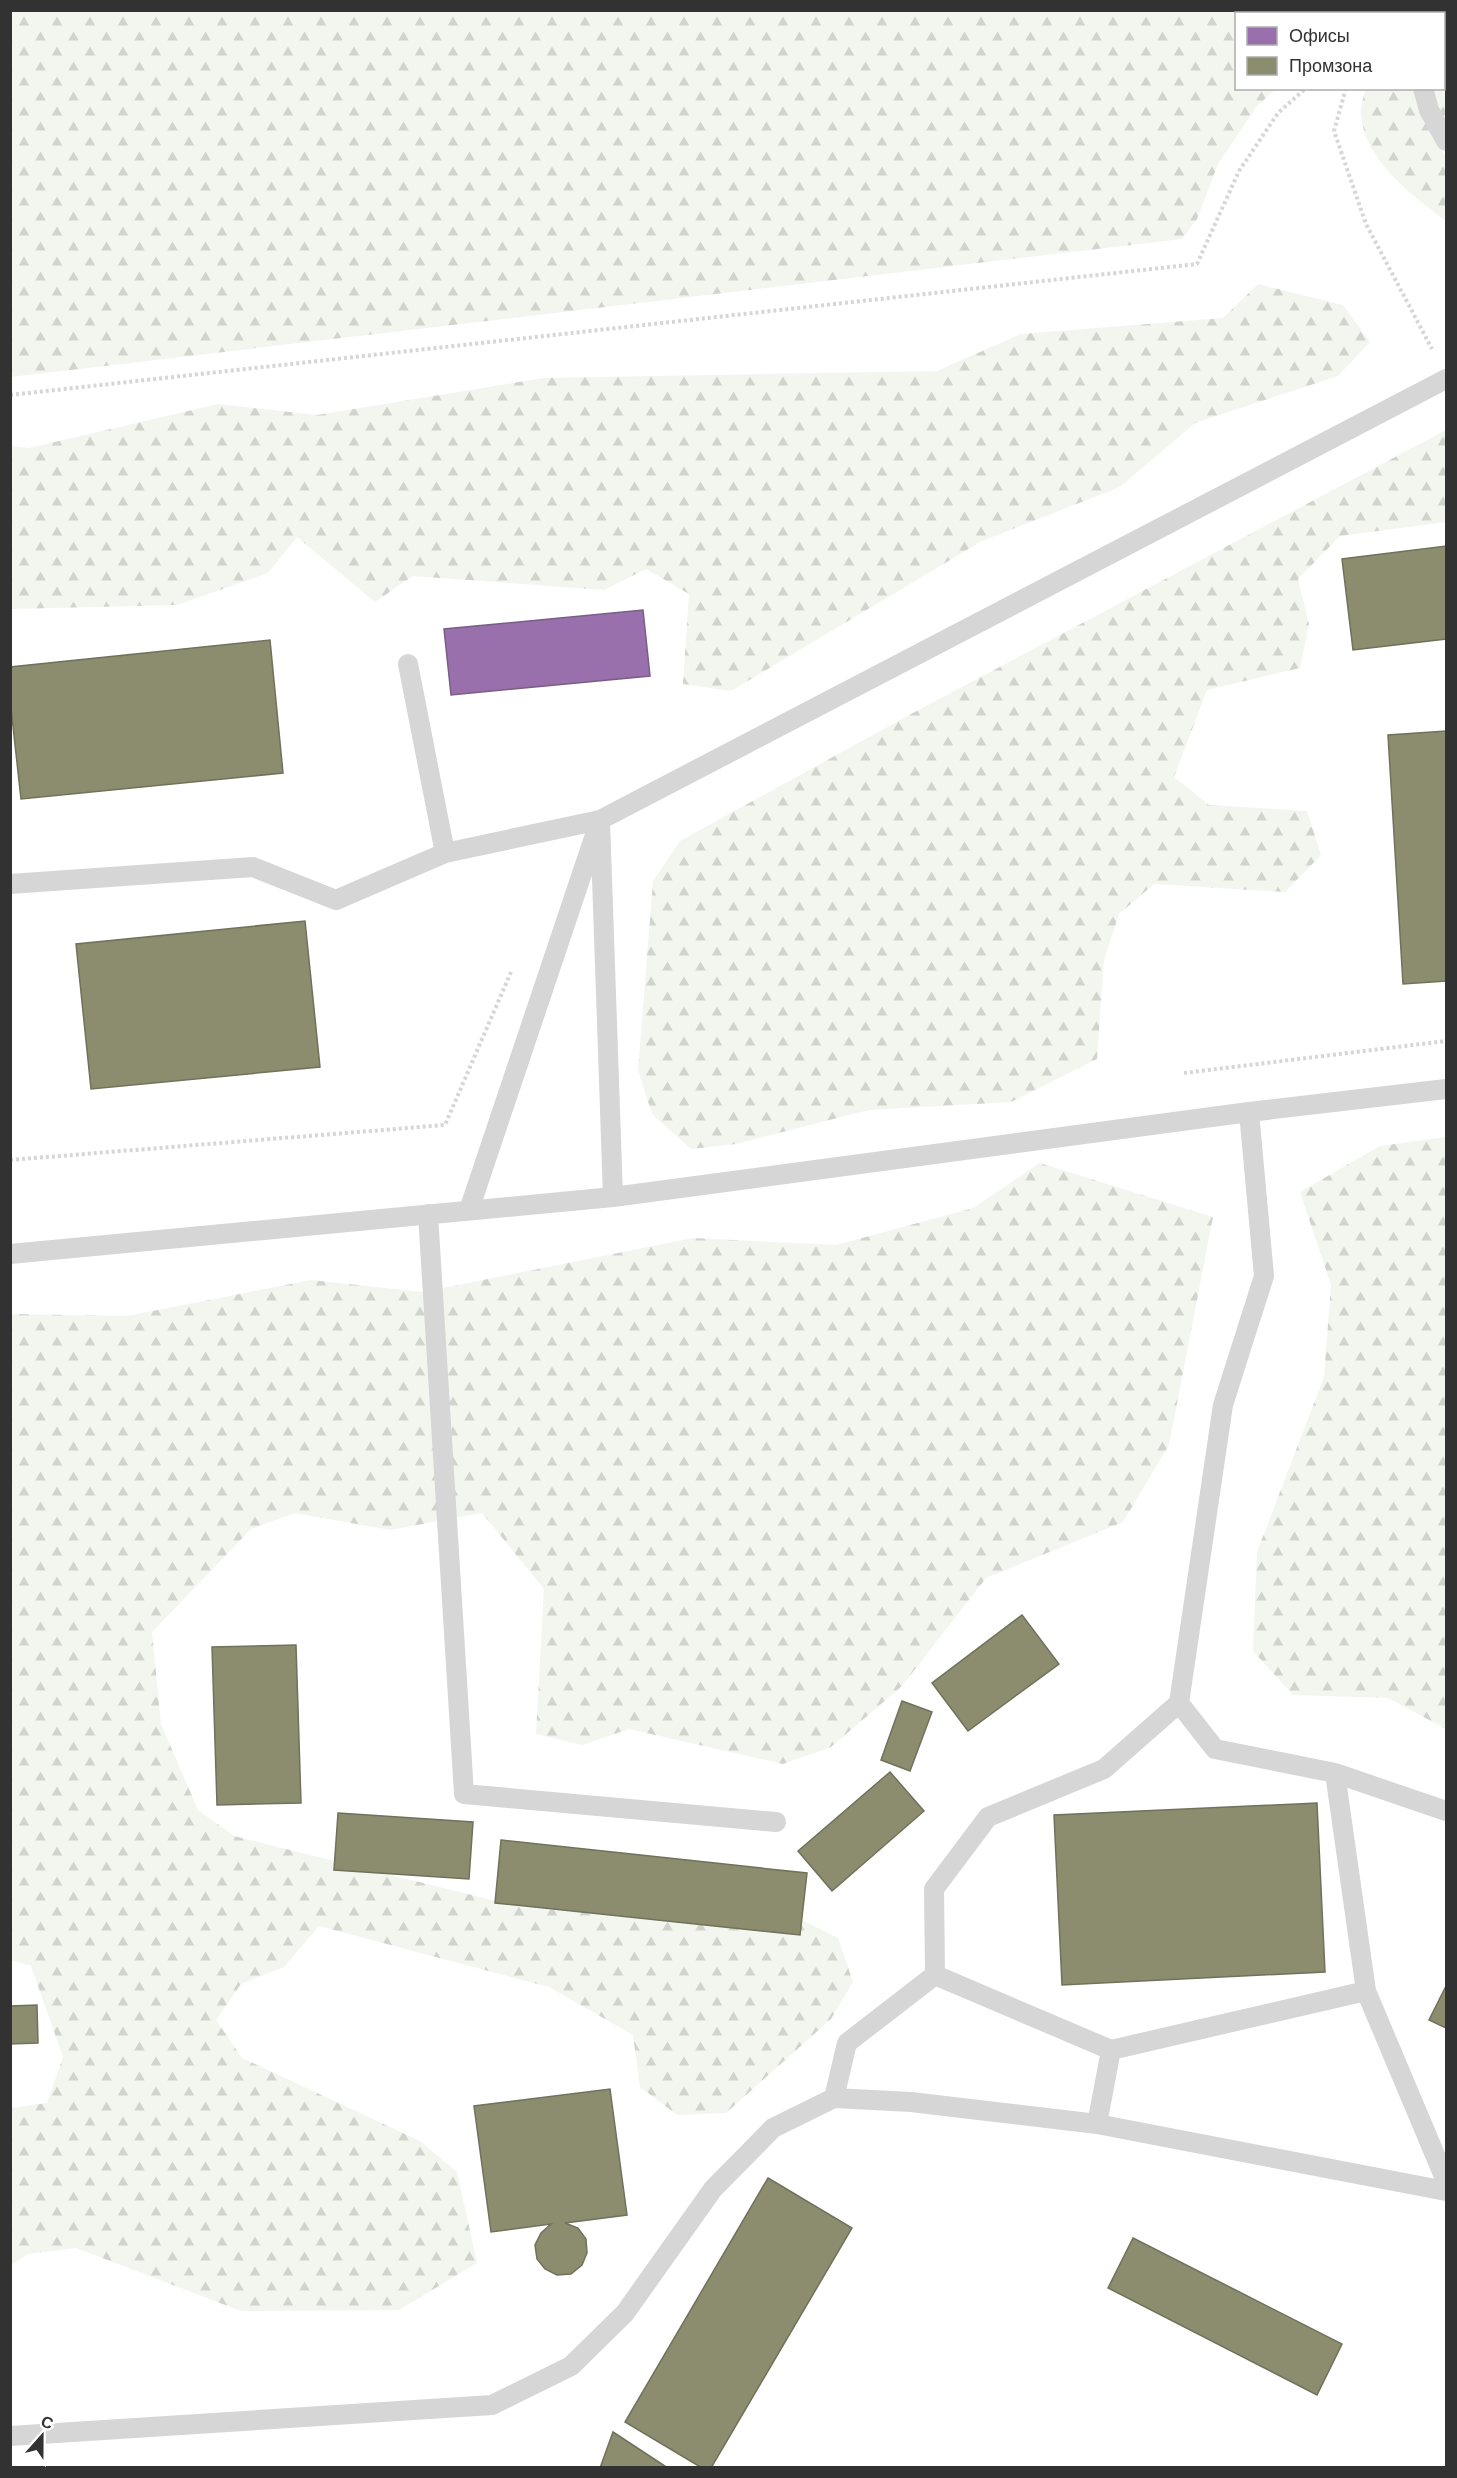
<svg xmlns="http://www.w3.org/2000/svg" width="1457" height="2478" font-family="'Work Sans',sans-serif">
<style>
.forest{fill:url(#forest-firs)}
.offices{fill:#9970ab;stroke:#7a5d87;stroke-width:1.5}
.industry{fill:#8c8c6e;stroke:#71715c;stroke-width:1.5}
.lines{fill:none;stroke-linecap:round;stroke-linejoin:round}
.path{stroke:#d6d6d6;stroke-width:4;stroke-dasharray:3 3;stroke-linecap:butt}
.lane{stroke:#d6d6d6;stroke-width:20}
</style>
<defs>
<pattern id="forest-firs" width="22" height="20" patternUnits="userSpaceOnUse" patternTransform="scale(1.5)"><rect width="22" height="20" fill="#f3f6ee"/><path d="M5 1l3.5 6h-7zM16 11l3.5 6h-7z" fill="#d1d3cd"/></pattern>
</defs>
<rect width="100%" height="100%" fill="#fff"/>
<path class="forest" d="M 1342,11 L 1344,13 L 1236,14 L 1236,88 L 1276,89 L 1257,106 L 1218,164 L 1197,219 L 1182,239 L 11,377 L 11,11 Z
M 1406,11 L 1446,11 L 1446,129 L 1429,89 L 1444,88 L 1444,14 L 1405,14 Z
M 1365,89 L 1415,89 L 1438,145 L 1446,156 L 1446,220 L 1441,218 C 1409,192 1362,158 1361,112 C 1361,105 1364,96 1365,89 Z
M 1258,284 L 1343,305 L 1370,342 L 1338,376 L 1195,423 L 1120,487 L 982,541 L 731,691 L 683,684 L 689,594 L 646,569 L 604,590 L 413,576 L 375,602 L 297,537 L 268,573 L 177,605 L 11,609 L 11,446 L 29,448 L 218,404 L 317,415 L 544,378 L 937,371 L 1021,334 L 1223,318 Z
M 1446,430 L 1446,522 L 1340,536 L 1298,579 L 1309,624 L 1300,668 L 1207,690 L 1174,777 L 1209,805 L 1307,811 L 1321,855 L 1285,892 L 1154,884 L 1119,914 L 1104,960 L 1097,1059 L 1011,1102 L 869,1110 L 736,1144 L 691,1149 L 652,1114 L 638,1070 L 653,881 L 680,841 L 911,714 Z
M 1446,1137 L 1446,1729 L 1388,1698 L 1293,1695 L 1253,1651 L 1257,1552 L 1324,1377 L 1331,1285 L 1300,1192 L 1380,1146 Z
M 1040,1163 L 1213,1217 L 1169,1445 L 1123,1522 L 986,1578 L 902,1686 L 831,1747 L 783,1764 L 629,1729 L 582,1745 L 536,1734 L 544,1589 L 482,1513 L 390,1530 L 295,1513 L 251,1529 L 152,1632 L 161,1724 L 198,1810 L 234,1836 L 520,1907 L 756,1929 L 800,1919 L 838,1938 L 853,1982 L 831,2019 L 726,2113 L 677,2115 L 640,2087 L 633,2035 L 549,1987 L 319,1926 L 284,1967 L 241,1984 L 216,2020 L 242,2058 L 420,2141 L 457,2172 L 477,2263 L 399,2310 L 241,2311 L 76,2248 L 28,2254 L 11,2265 L 11,2108 L 47,2103 L 63,2057 L 31,1966 L 11,1960 L 11,1314 L 127,1316 L 311,1280 L 423,1292 L 693,1238 L 836,1245 L 973,1208 Z"/>
<path class="offices" d="M 643,610 L 650,676 L 451,695 L 444,629 Z"/>
<path class="industry" d="M 1446,546 L 1446,639 L 1353,650 L 1342,559 Z
M 270,640 L 283,773 L 21,799 L 10,699 L 10,667 Z
M 1446,731 L 1446,981 L 1403,984 L 1388,735 Z
M 305,921 L 320,1067 L 91,1089 L 76,944 Z
M 1022,1615 L 1059,1664 L 968,1731 L 932,1683 Z
M 296,1645 L 301,1803 L 217,1805 L 212,1647 Z
M 902,1701 L 932,1712 L 910,1771 L 881,1760 Z
M 890,1772 L 924,1811 L 832,1891 L 798,1851 Z
M 1317,1803 L 1325,1972 L 1062,1985 L 1054,1815 Z
M 338,1813 L 473,1822 L 469,1879 L 334,1870 Z
M 501,1840 L 807,1873 L 800,1935 L 495,1903 Z
M 1446,1986 L 1446,2028 L 1429,2020 Z
M 37,2005 L 38,2043 L 10,2044 L 10,2006 Z
M 610,2089 L 627,2215 L 565,2223 L 578,2228 L 586,2239 L 587,2253 L 582,2265 L 571,2274 L 557,2275 L 545,2269 L 537,2259 L 535,2245 L 541,2233 L 551,2224 L 491,2232 L 474,2106 Z
M 768,2178 L 852,2228 L 711,2468 L 702,2468 L 625,2422 Z
M 1133,2238 L 1342,2344 L 1317,2395 L 1108,2288 Z
M 613,2432 L 668,2468 L 600,2468 Z"/>
<g class="lines">
<path class="path" d="M 1346,88 L 1334,131 L 1366,224 L 1432,349
M 10,395 L 1197,264 L 1239,171 L 1278,113 L 1306,88
M 1184,1073 L 1446,1041
M 10,1160 L 445,1125 L 511,972"/>
<path class="lane" d="M 1381,10 L 1384,14
M 1423,88 L 1429,110 L 1446,141
M 408,664 L 445,853
M 10,884 L 253,867 L 336,900 L 445,853 L 600,820 L 613,1197
M 1249,1112 L 1264,1276 L 1223,1405 L 1179,1703 L 1215,1749 L 1335,1773 L 1446,1811
M 469,1210 L 600,820 L 1446,379
M 428,1214 L 464,1794 L 776,1822
M 10,1254 L 613,1197 L 1249,1112 L 1446,1089
M 1179,1703 L 1104,1769 L 988,1817 L 934,1889 L 935,1975 L 1111,2050 L 1366,1991 L 1446,2181
M 1335,1773 L 1366,1991
M 834,2098 L 847,2043 L 935,1975
M 1097,2124 L 1111,2050
M 10,2436 L 492,2405 L 571,2366 L 625,2313 L 713,2189 L 773,2128 L 834,2098 L 911,2102 L 1097,2124 L 1446,2191"/>
</g>
<rect width="1457" height="2478" fill="none" stroke="#323232" stroke-width="24"/>
<rect x="1235" y="12" width="210" height="78" fill="#ffffff" stroke="#adadad" stroke-width="1.5"/>
<rect x="1247" y="27" width="30" height="18" fill="#9970ab" stroke="#adadad" stroke-width="1.5"/>
<text x="1289" y="42" font-size="18" fill="#323232">Офисы</text>
<rect x="1247" y="57" width="30" height="18" fill="#8c8c6e" stroke="#adadad" stroke-width="1.5"/>
<text x="1289" y="72" font-size="18" fill="#323232">Промзона</text>
<g transform="translate(42 2436) rotate(21)" stroke="#ffffff" stroke-width="4.5" paint-order="stroke">
<path d="M0-4.5L10 22L0 15L-10 22Z" fill="#323232"/>
<text y="-9" font-size="16" font-weight="bold" text-anchor="middle" fill="#323232">С</text>
</g>
</svg>
